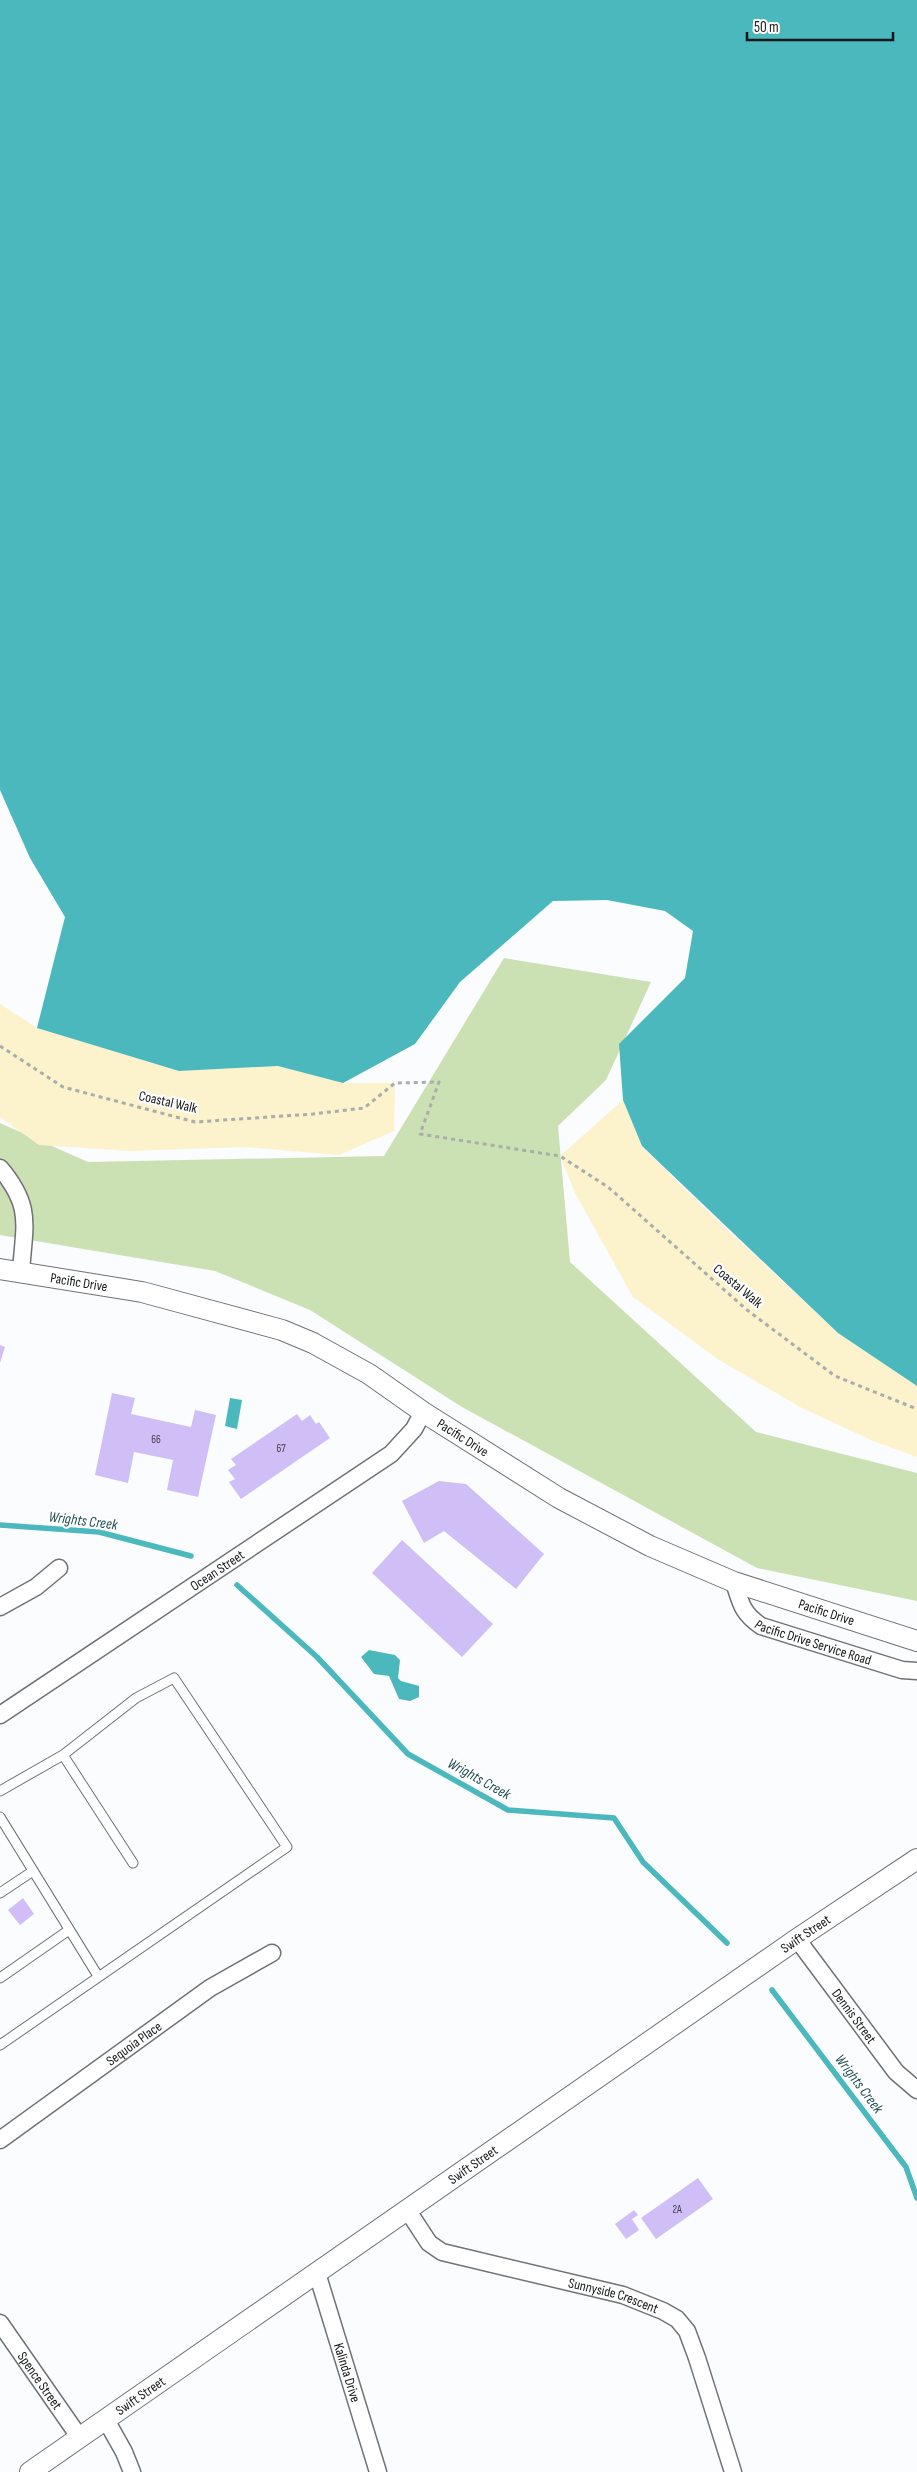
<svg xmlns="http://www.w3.org/2000/svg" width="917" height="2472" font-family="'Sofia Sans Condensed',sans-serif">
<style>
.green{fill:#cce1b3}
.sand{fill:#fcf2cc}
.water{fill:#4ab8bc}
.lines{fill:none;stroke-linecap:round;stroke-linejoin:round}
.stream{stroke:#4ab8bc;stroke-width:5.5}
.building{fill:#d0bef6}
.service-casing{stroke:#6f7276;stroke-width:11}
.minor-casing{stroke:#6f7276;stroke-width:19}
.tertiary-casing{stroke:#6f7276;stroke-width:22}
.path{stroke:#aaacad;stroke-width:3;stroke-dasharray:4 4;stroke-linecap:butt}
.service{stroke:#fff;stroke-width:9}
.minor{stroke:#fff;stroke-width:16}
.tertiary{stroke:#fff;stroke-width:20}
.labels{text-anchor:middle;dominant-baseline:central;stroke-width:4.5;stroke-linejoin:round;paint-order:stroke}
.number-label{font-size:11px;fill:#444150}
.street-label{font-size:14px;fill:#161718;stroke:#fff}
.water-label{font-size:15px;font-style:italic;fill:#1f4f51;stroke:#fff}
</style>
<rect width="100%" height="100%" fill="#fafcfe"/>
<path class="green" d="M 504,958 L 651,982 L 606,1080 L 558,1126 L 570,1262 L 756,1432 L 917,1473 L 917,1601 L 757,1568 L 462,1407 L 310,1310 L 215,1271 L 0,1235 L 0,1123 L 88,1162 L 384,1156 Z"/>
<path class="sand" d="M 0,1004 L 37,1028 L 179,1071 L 278,1066 L 343,1083 L 395,1083 L 394,1131 L 339,1155 L 244,1147 L 129,1151 L 39,1145 L 0,1117 Z
M 623,1100 L 642,1147 L 719,1222 L 838,1333 L 917,1386 L 917,1457 L 873,1441 L 802,1408 L 719,1360 L 633,1297 L 575,1193 L 560,1156 Z"/>
<path class="water" d="M 0,0 L 917,0 L 917,1386 L 838,1333 L 642,1146 L 623,1100 L 619,1044 L 685,978 L 693,931 L 665,911 L 607,900 L 553,901 L 460,982 L 415,1044 L 343,1083 L 278,1066 L 179,1071 L 37,1028 L 65,917 L 30,858 L 0,790 Z
M 230,1398 L 242,1400 L 237,1429 L 225,1426 Z
M 369,1650 L 395,1655 L 400,1660 L 398,1678 L 401,1681 L 419,1686 L 419,1697 L 410,1701 L 399,1699 L 389,1676 L 374,1674 L 361,1657 Z"/>
<g class="lines">
<path class="stream" d="M 0,1525 L 99,1532 L 191,1556
M 237,1585 L 317,1657 L 408,1754 L 508,1810 L 614,1818 L 643,1862 L 727,1943
M 772,1990 L 906,2167 L 917,2198"/>
</g>
<path class="building" d="M 0,1345 L 5,1347 L 0,1363 Z
M 112,1393 L 135,1398 L 131,1414 L 191,1427 L 195,1410 L 216,1415 L 198,1497 L 167,1490 L 173,1460 L 134,1452 L 128,1483 L 95,1475 Z
M 297,1414 L 302,1421 L 310,1415 L 316,1424 L 319,1422 L 330,1438 L 241,1499 L 229,1482 L 235,1479 L 228,1470 L 236,1465 L 231,1459 Z
M 439,1481 L 466,1484 L 544,1554 L 516,1589 L 444,1531 L 424,1543 L 402,1501 Z
M 402,1540 L 493,1624 L 462,1657 L 372,1573 Z
M 23,1898 L 34,1914 L 20,1925 L 8,1910 Z
M 698,2178 L 713,2199 L 656,2239 L 641,2218 Z
M 634,2210 L 638,2215 L 632,2219 L 639,2230 L 626,2239 L 615,2224 Z"/>
<g class="lines">
<defs>
<path id="service" d="M 63,1755 L 133,1863
M 0,1791 L 63,1755 L 136,1698 L 174,1678 L 287,1847 L 0,2045
M 0,1817 L 98,1976
M 0,1893 L 33,1871
M 0,1978 L 69,1930"/>
<g id="minor">
<path d="M 0,1168 C 33,1207 24,1225 21,1272"/>
<path id="s1" d="M 734,1582 C 741,1604 742,1613 761,1626 L 902,1670 L 917,1671"/>
<path d="M 0,1607 L 36,1587 L 59,1568"/>
<path id="s2" d="M 0,1715 L 391,1454 L 414,1429 L 423,1412"/>
<path id="s3" d="M 797,1939 L 896,2072 L 917,2090"/>
<path id="s4" d="M 0,2140 L 210,1988 L 272,1953"/>
<path id="s5" d="M 408,2211 L 429,2243 L 442,2252 L 623,2295 L 663,2311 L 677,2319 L 687,2331 L 697,2358 L 733,2472"/>
<path id="s6" d="M 317,2273 L 378,2472"/>
<path id="s7" d="M 0,2323 L 80,2438"/>
<path d="M 106,2420 L 124,2452 L 132,2472"/>
</g>
<g id="tertiary">
<path id="s8" d="M 0,1269 L 142,1292 L 282,1330 L 313,1343 L 369,1374 L 423,1412 L 559,1498 L 650,1546 L 734,1582 L 917,1641"/>
<path id="s9" d="M 30,2472 L 797,1939 L 917,1859"/>
</g>
</defs>
<use href="#service" class="service-casing"/>
<use href="#minor" class="minor-casing"/>
<use href="#tertiary" class="tertiary-casing"/>
<path class="path" d="M 0,1046 L 63,1087 L 195,1122 L 313,1114 L 364,1108 L 395,1083 L 439,1082 L 420,1134 L 560,1156 L 608,1187 L 747,1310 L 835,1376 L 917,1409"/>
<use href="#service" class="service"/>
<use href="#minor" class="minor"/>
<use href="#tertiary" class="tertiary"/>
</g>
<g class="labels">
<g class="number-label">
<text x="156" y="1439">66</text>
<text x="281" y="1448">67</text>
<text x="677" y="2209">2A</text>
</g>
<g class="street-label">
<text transform="translate(168 1102) rotate(13)">Coastal Walk</text>
<text stroke="none"><textPath href="#s8" startOffset="80">Pacific Drive</textPath></text>
<text transform="translate(738 1286) rotate(40)">Coastal Walk</text>
<text stroke="none"><textPath href="#s8" startOffset="500">Pacific Drive</textPath></text>
<text stroke="none"><textPath href="#s2" startOffset="261">Ocean Street</textPath></text>
<text stroke="none"><textPath href="#s8" startOffset="905">Pacific Drive</textPath></text>
<text stroke="none"><textPath href="#s1" startOffset="108">Pacific Drive Service Road</textPath></text>
<text stroke="none"><textPath href="#s9" startOffset="944">Swift Street</textPath></text>
<text stroke="none"><textPath href="#s3" startOffset="96">Dennis Street</textPath></text>
<text stroke="none"><textPath href="#s4" startOffset="165">Sequoia Place</textPath></text>
<text stroke="none"><textPath href="#s9" startOffset="539">Swift Street</textPath></text>
<text stroke="none"><textPath href="#s5" startOffset="231">Sunnyside Crescent</textPath></text>
<text stroke="none"><textPath href="#s6" startOffset="104">Kalinda Drive</textPath></text>
<text stroke="none"><textPath href="#s7" startOffset="70">Spence Street</textPath></text>
<text stroke="none"><textPath href="#s9" startOffset="134">Swift Street</textPath></text>
</g>
<g class="water-label">
<text transform="translate(83 1521) rotate(7)">Wrights Creek</text>
<text transform="translate(479 1779) rotate(29)">Wrights Creek</text>
<text transform="translate(859 2084) rotate(53)">Wrights Creek</text>
</g>
</g>
<path d="M747 32v8h146v-8" fill="none" stroke="#161718" stroke-width="2.5"/>
<text x="754" y="32" font-size="15" fill="#161718" stroke="#ffffff" stroke-width="4" paint-order="stroke">50 m</text>
</svg>
